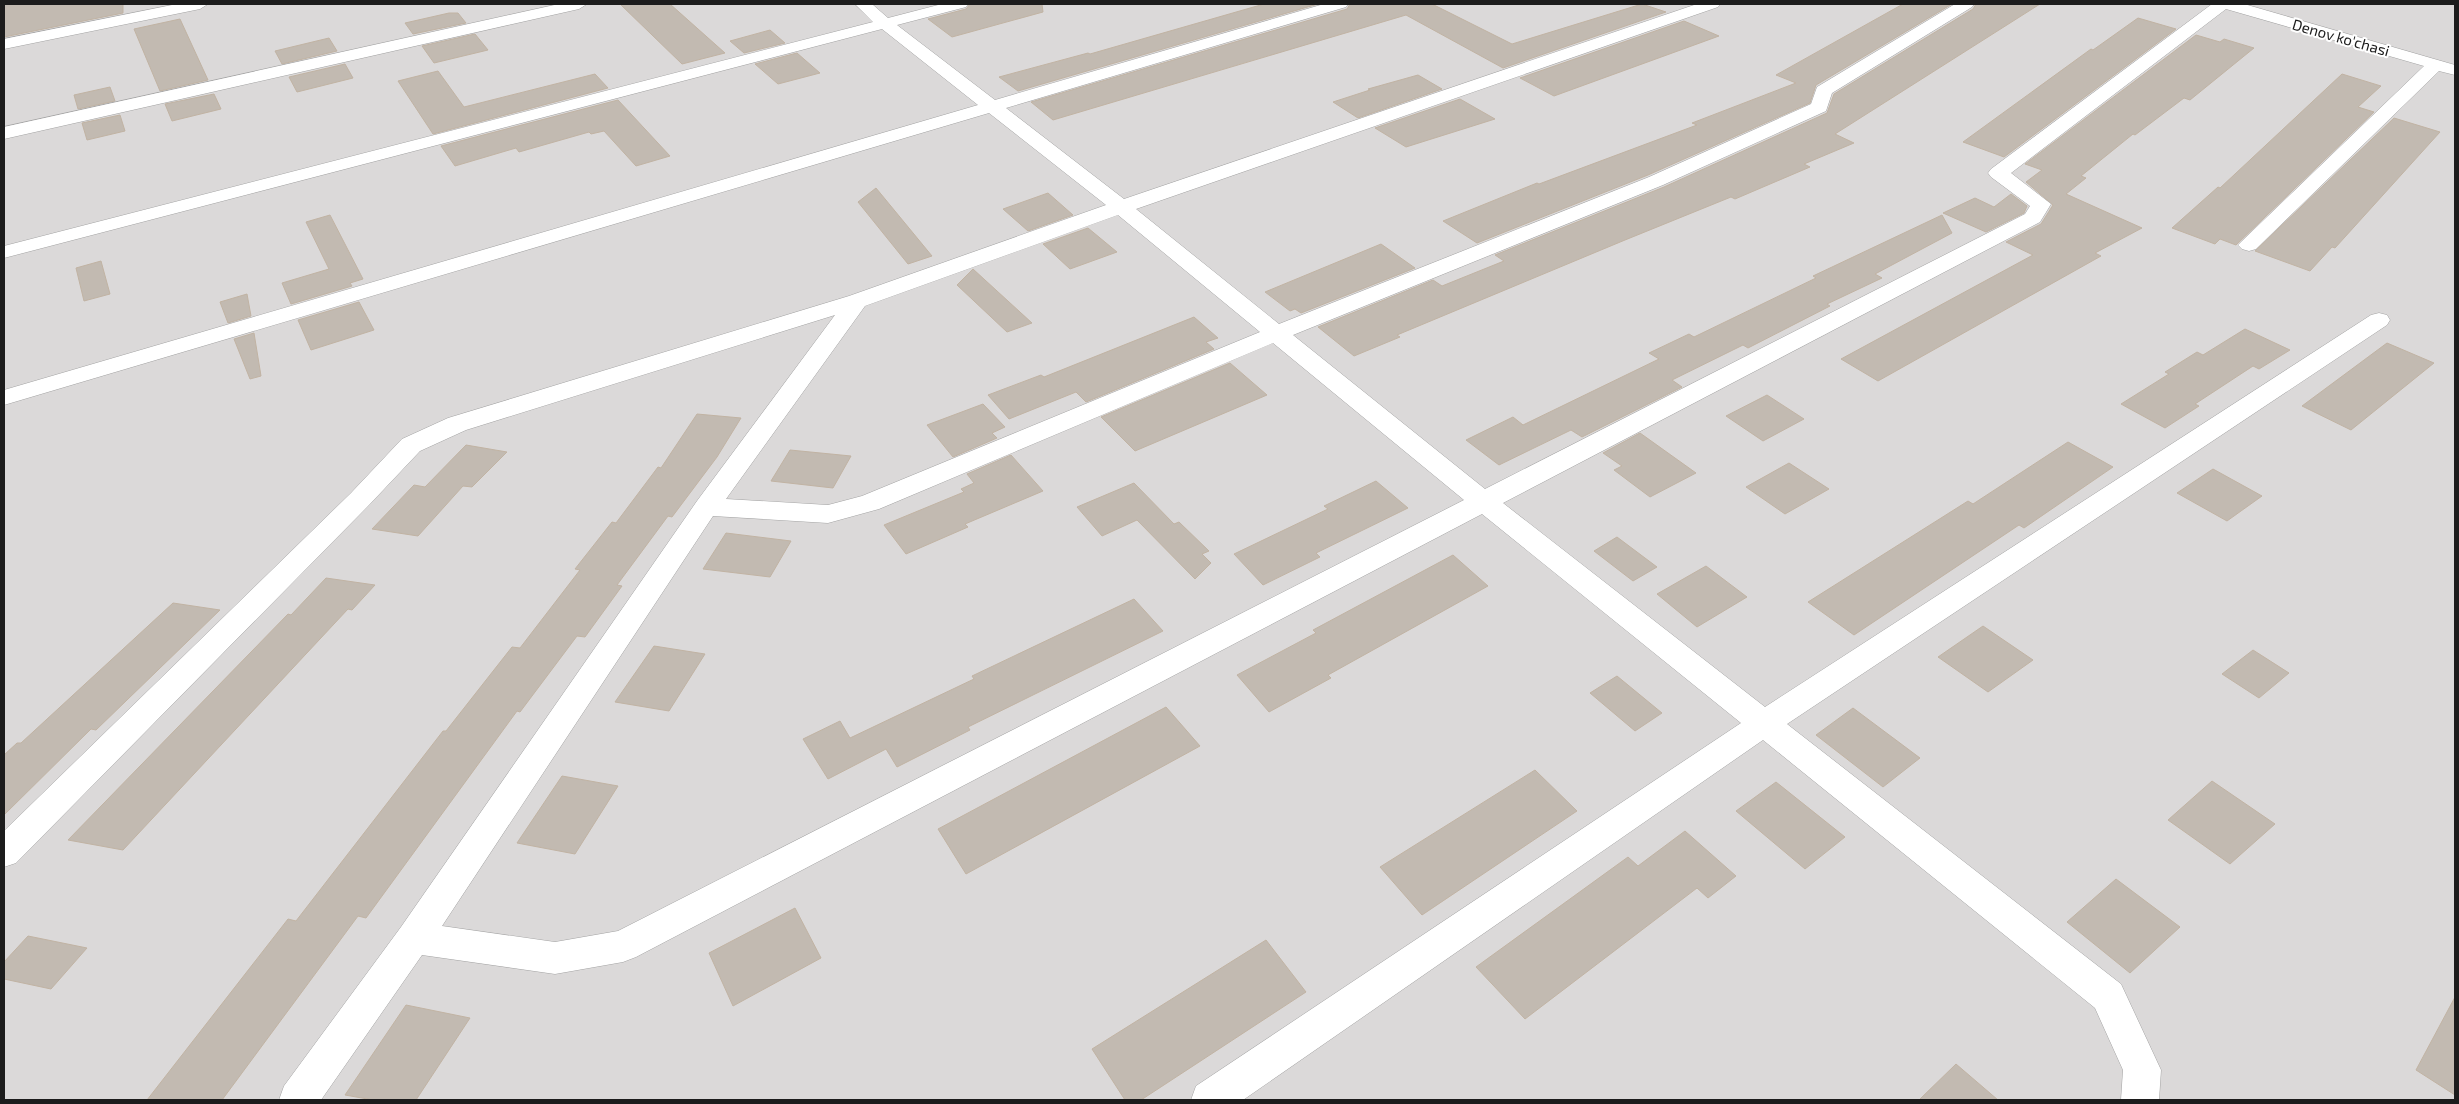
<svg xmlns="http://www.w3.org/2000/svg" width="2459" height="1104" font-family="'Exo 2',sans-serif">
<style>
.residential{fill:#dbd9d9}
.building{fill:#c2bab1;stroke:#c1b3a3}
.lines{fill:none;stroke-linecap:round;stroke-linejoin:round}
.minor-casing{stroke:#a3a3a3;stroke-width:1}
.minor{fill:#fff;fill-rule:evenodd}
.labels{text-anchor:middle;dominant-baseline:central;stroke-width:4;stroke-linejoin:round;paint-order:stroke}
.far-street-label{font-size:15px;fill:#1c1c1c;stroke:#fff}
</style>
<rect width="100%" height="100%" fill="#eeebe1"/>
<path class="residential" d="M 4,4 L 2455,4 L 2455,1100 L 4,1100 Z"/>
<path class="building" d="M 4,4 L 123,4 L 123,13 L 4,37 Z
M 620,4 L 670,4 L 725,53 L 682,64 Z
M 970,4 L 1042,4 L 1043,12 L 952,37 L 928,19 L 966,9 Z
M 1264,4 L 1318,4 L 1018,91 L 999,77 L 1088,53 L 1090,54 Z
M 1350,4 L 1432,4 L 1512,44 L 1642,4 L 1666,12 L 1503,68 L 1406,15 L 1053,120 L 1031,102 L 1347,9 Z
M 1903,4 L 1952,4 L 1816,85 L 1810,103 L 1648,175 L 1477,243 L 1443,221 L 1537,183 L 1539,184 L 1697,125 L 1692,123 L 1796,83 L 1776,75 Z
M 1976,4 L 2040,4 L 1835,134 L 1854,143 L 1804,164 L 1810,167 L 1735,199 L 1731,197 L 1625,240 L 1397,335 L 1400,337 L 1354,356 L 1318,327 L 1433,280 L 1442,286 L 1504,261 L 1495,255 L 1664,187 L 1827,113 L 1834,94 L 1973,9 Z
M 449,13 L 458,13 L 466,23 L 413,34 L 405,23 Z
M 2138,18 L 2176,29 L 2004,157 L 1963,142 L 2091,49 L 2093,50 Z
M 180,19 L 208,80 L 160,91 L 134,29 Z
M 1684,21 L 1719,36 L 1554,96 L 1520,78 Z
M 770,30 L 785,43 L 744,53 L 730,41 Z
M 475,34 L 488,50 L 434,63 L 422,46 Z
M 2196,35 L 2220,42 L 2224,39 L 2254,48 L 2190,100 L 2184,98 L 2135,135 L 2133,134 L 2081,176 L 2086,178 L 2066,194 L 2142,228 L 2095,253 L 2101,256 L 1878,381 L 1841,359 L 2033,255 L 2006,242 L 2041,224 L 2053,205 L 2026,182 L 2042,170 L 2025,164 Z
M 329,38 L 337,51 L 282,64 L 275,51 Z
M 797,53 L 820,73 L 778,84 L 755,64 Z
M 345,64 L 353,78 L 297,92 L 289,77 Z
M 438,71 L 464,107 L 595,74 L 608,88 L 433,134 L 398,81 Z
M 2342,74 L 2381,86 L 2358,107 L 2374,112 L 2236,245 L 2220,239 L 2215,244 L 2172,228 L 2218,187 L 2220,188 Z
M 1418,75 L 1442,89 L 1358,118 L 1333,102 L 1370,90 L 1368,89 Z
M 110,87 L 115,101 L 78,109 L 74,95 Z
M 214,94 L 221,109 L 172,121 L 165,104 Z
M 1460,99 L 1495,119 L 1406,147 L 1375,128 Z
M 618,100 L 670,156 L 636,166 L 604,131 L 591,134 L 589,132 L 519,152 L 516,148 L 455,166 L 441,146 Z
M 120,115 L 125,131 L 87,140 L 82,123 Z
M 2394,118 L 2440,132 L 2335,248 L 2332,247 L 2310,271 L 2255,251 Z
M 876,188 L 932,256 L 908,264 L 858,202 Z
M 1048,193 L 1073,215 L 1028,231 L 1003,209 Z
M 2011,194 L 2027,206 L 2024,213 L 1986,232 L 1943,213 L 1975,198 L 1994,207 Z
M 330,215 L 363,279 L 350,283 L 352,286 L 291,304 L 282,283 L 329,269 L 306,222 Z
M 1942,215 L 1952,233 L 1875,274 L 1882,278 L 1827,304 L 1830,306 L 1748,348 L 1743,345 L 1672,380 L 1682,387 L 1582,437 L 1571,430 L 1499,465 L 1466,440 L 1513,417 L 1523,425 L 1659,359 L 1649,353 L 1689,334 L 1694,337 L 1816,278 L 1813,276 Z
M 1088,228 L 1117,252 L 1070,269 L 1043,244 Z
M 1381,244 L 1415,268 L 1301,313 L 1295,309 L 1290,311 L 1265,292 Z
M 101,261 L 110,294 L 84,301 L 76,268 Z
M 973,269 L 1032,323 L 1007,332 L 957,285 Z
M 247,294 L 251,316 L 228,323 L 220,302 Z
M 359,302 L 374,330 L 311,350 L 298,320 Z
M 1194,317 L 1218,338 L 1206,342 L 1214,349 L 1086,402 L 1076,392 L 1009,419 L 988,395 L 1041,375 L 1044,377 Z
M 2245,329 L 2290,350 L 2259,369 L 2253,366 L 2195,404 L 2199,406 L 2165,428 L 2121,404 L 2169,374 L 2165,372 L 2197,352 L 2203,355 Z
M 254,333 L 261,376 L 250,379 L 234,339 Z
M 2387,343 L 2434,363 L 2351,430 L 2302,406 Z
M 1230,363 L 1267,395 L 1135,451 L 1101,417 Z
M 1767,395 L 1804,419 L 1763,441 L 1726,416 Z
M 983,404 L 1005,427 L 992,433 L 997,438 L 953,457 L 927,425 Z
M 697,414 L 741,418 L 717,457 L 672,517 L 668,516 L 617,585 L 622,586 L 585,637 L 577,636 L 520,712 L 517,711 L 366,918 L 358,916 L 222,1100 L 147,1100 L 288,919 L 296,921 L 443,731 L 446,731 L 512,647 L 520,648 L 580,570 L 575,569 L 612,522 L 616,523 L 658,467 L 661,468 Z
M 1640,433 L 1696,473 L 1650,497 L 1614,470 L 1622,466 L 1603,453 Z
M 2068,442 L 2113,467 L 2024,528 L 2019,525 L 1854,635 L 1808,602 L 1968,501 L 1973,504 Z
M 466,445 L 507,452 L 472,487 L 463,486 L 418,536 L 372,529 L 414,485 L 425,487 Z
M 790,450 L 851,456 L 833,488 L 771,481 Z
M 1011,455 L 1043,491 L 965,524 L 968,527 L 906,554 L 884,525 L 964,492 L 961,489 L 974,483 L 967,474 Z
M 1789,463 L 1829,489 L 1785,514 L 1746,487 Z
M 2213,469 L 2262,496 L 2227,521 L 2177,493 Z
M 1376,481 L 1408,508 L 1316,553 L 1320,557 L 1263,585 L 1234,554 L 1328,509 L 1324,506 Z
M 1134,483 L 1174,524 L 1179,522 L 1209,551 L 1202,554 L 1211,563 L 1195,579 L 1137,520 L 1102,536 L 1077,507 Z
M 726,533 L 791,541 L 770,577 L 703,569 Z
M 1617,537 L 1657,567 L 1633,581 L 1594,551 Z
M 1453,555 L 1488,586 L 1328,675 L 1331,678 L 1269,712 L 1237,675 L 1316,633 L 1313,630 Z
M 1706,566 L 1747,597 L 1697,627 L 1657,594 Z
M 326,578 L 375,585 L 352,610 L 348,609 L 123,850 L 68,840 L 288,614 L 291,615 Z
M 1134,599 L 1163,631 L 968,727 L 970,730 L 897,767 L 886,749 L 828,779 L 803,739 L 840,721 L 850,738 L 974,679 L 972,676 Z
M 173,603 L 220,610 L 96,730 L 91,729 L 4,815 L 4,755 L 17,743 L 21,743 Z
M 1983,626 L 2033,660 L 1988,692 L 1938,657 Z
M 654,646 L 705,654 L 669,711 L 615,702 Z
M 2253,650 L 2289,673 L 2259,698 L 2222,674 Z
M 1617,676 L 1662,713 L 1635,731 L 1590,693 Z
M 1166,707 L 1200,746 L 966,874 L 938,829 Z
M 1853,708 L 1920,758 L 1883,787 L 1816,735 Z
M 1535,770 L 1577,811 L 1422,915 L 1380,867 Z
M 562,776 L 618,786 L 575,854 L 517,843 Z
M 2212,781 L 2275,824 L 2230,864 L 2168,820 Z
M 1776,782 L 1845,837 L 1805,869 L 1736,811 Z
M 1685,831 L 1736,876 L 1708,898 L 1697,888 L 1525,1019 L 1476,967 L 1628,857 L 1638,866 Z
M 2116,879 L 2180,927 L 2130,973 L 2067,922 Z
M 795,908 L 821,958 L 733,1006 L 709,953 Z
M 28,936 L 87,948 L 51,989 L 4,979 L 4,962 Z
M 1266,940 L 1306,992 L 1141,1100 L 1125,1100 L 1092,1049 Z
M 2455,997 L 2455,1095 L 2416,1070 Z
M 406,1005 L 470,1018 L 416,1100 L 373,1100 L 345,1095 Z
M 1956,1064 L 1998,1100 L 1919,1100 Z"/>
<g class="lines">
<defs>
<path id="minor" d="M 177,4 L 208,4 L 200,9 L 4,49 L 4,39 Z
M 559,4 L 587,4 L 579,9 L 4,139 L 4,127 Z
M 855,4 L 872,4 L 888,18 L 942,4 L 968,4 L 966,7 L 897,25 L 995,100 L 1324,4 L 1348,4 L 1346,7 L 1006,108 L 1124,199 L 1697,4 L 1720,4 L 1718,7 L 1136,209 L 1279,324 L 1649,177 L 1811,104 L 1817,87 L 1955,4 L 1974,4 L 1972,7 L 1832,93 L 1826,111 L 1663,185 L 1293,335 L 1485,489 L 2025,214 L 2030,206 L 1991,177 L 1988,173 L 1991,169 L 2212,4 L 2244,4 L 2455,65 L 2455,75 L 2439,71 L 2256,249 L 2249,251 L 2242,249 L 2238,245 L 2242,241 L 2424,66 L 2226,9 L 2011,173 L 2051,204 L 2040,222 L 1503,503 L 1765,707 L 2371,315 L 2379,313 L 2387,315 L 2390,320 L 2387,325 L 1787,724 L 2121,984 L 2161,1070 L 2159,1100 L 2121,1100 L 2123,1070 L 2095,1008 L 1763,740 L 1243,1100 L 1191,1100 L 1196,1086 L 1741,723 L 1482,514 L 636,957 L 623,962 L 555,974 L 422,955 L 321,1100 L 279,1100 L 284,1086 L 401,927 L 697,501 L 835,315 L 466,430 L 420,451 L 369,505 L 16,863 L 4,867 L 4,831 L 351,493 L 402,439 L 448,418 L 849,296 L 1106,205 L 989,113 L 4,405 L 4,390 L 978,105 L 882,29 L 4,258 L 4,246 L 873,22 ZM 1118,215 L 1260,332 L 862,496 L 828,505 L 726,499 L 865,306 ZM 1273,343 L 1464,500 L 618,931 L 555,942 L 442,926 L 713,516 L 828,523 L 879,509 Z"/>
</defs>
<use href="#minor" class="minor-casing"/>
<use href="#minor" class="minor"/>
</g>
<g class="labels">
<g class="far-street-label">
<text transform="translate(2341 37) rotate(16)">Denov ko'chasi</text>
</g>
</g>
<rect width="2459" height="1104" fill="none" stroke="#1c1c1c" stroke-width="10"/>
</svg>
